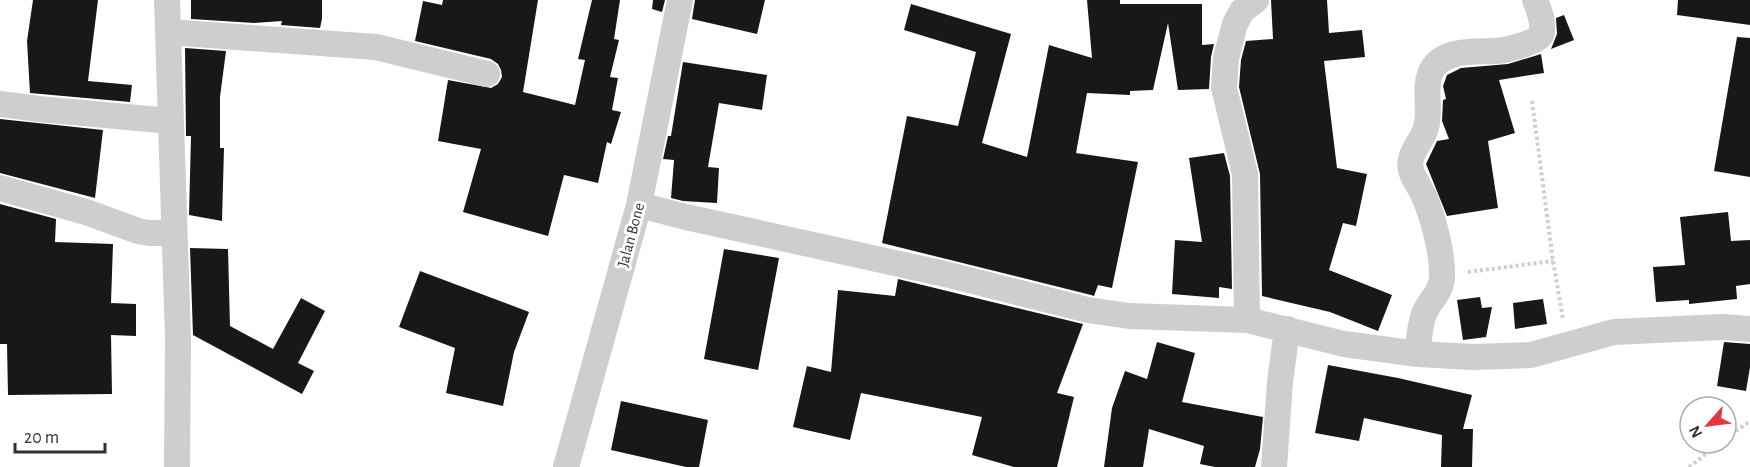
<svg xmlns="http://www.w3.org/2000/svg" width="1750" height="467" font-family="'Alegreya Sans',sans-serif">
<style>
.building{fill:#181818}
.lines{fill:none;stroke-linecap:round;stroke-linejoin:round}
.path{stroke:#cecece;stroke-width:4;stroke-dasharray:3 3;stroke-linecap:butt}
.minor{stroke:#cecece;stroke-width:26}
.labels{text-anchor:middle;dominant-baseline:central;stroke-width:6;stroke-linejoin:round;paint-order:stroke}
.street-label{font-size:16px;fill:#313131;stroke:#fff}
</style>
<rect width="100%" height="100%" fill="#fff"/>
<path class="building" d="M 33,0 L 98,0 L 88,81 L 132,85 L 130,102 L 30,93 L 27,41 Z
M 191,0 L 322,0 L 322,19 L 320,28 L 281,25 L 282,21 L 254,23 L 191,19 Z
M 443,0 L 538,0 L 523,92 L 575,105 L 585,60 L 578,59 L 592,0 L 620,0 L 614,39 L 619,40 L 610,77 L 618,78 L 612,110 L 621,112 L 611,144 L 607,142 L 598,183 L 564,175 L 548,236 L 463,212 L 481,149 L 438,141 L 448,80 L 491,88 L 498,84 L 502,77 L 501,70 L 498,64 L 491,59 L 415,41 L 423,1 L 442,5 Z
M 653,0 L 665,0 L 662,12 L 652,9 Z
M 695,0 L 765,0 L 757,34 L 692,19 Z
M 1087,0 L 1120,0 L 1120,4 L 1202,4 L 1202,45 L 1214,44 L 1211,57 L 1209,89 L 1178,90 L 1168,23 L 1153,90 L 1130,91 L 1130,95 L 1087,93 L 1076,153 L 1138,162 L 1112,288 L 1098,285 L 1094,296 L 1091,295 L 882,243 L 907,116 L 958,126 L 976,52 L 904,30 L 911,4 L 1011,34 L 982,143 L 1027,157 L 1049,45 L 1092,58 Z
M 1271,0 L 1327,0 L 1329,33 L 1362,30 L 1365,57 L 1324,61 L 1337,168 L 1367,174 L 1356,226 L 1343,223 L 1329,270 L 1392,295 L 1378,331 L 1330,312 L 1262,296 L 1260,174 L 1239,87 L 1241,60 L 1246,41 L 1273,39 Z
M 1678,0 L 1750,0 L 1750,25 L 1677,15 Z
M 1564,15 L 1574,40 L 1551,49 L 1557,34 L 1556,18 Z
M 1737,37 L 1750,38 L 1750,177 L 1714,171 Z
M 185,48 L 226,51 L 220,97 L 220,148 L 224,148 L 222,221 L 189,215 L 191,136 L 186,136 Z
M 1541,54 L 1544,73 L 1499,80 L 1515,133 L 1488,141 L 1498,208 L 1447,216 L 1426,164 L 1437,141 L 1449,139 L 1442,121 L 1443,100 L 1446,99 L 1443,86 L 1447,75 L 1461,68 L 1508,64 Z
M 683,62 L 767,75 L 762,110 L 719,103 L 708,167 L 719,168 L 717,203 L 683,201 L 671,198 L 674,160 L 663,159 L 668,136 L 671,136 Z
M 0,119 L 103,130 L 95,198 L 0,173 Z
M 1224,153 L 1230,176 L 1232,289 L 1219,287 L 1219,298 L 1172,294 L 1175,240 L 1202,242 L 1189,158 Z
M 0,204 L 56,219 L 55,242 L 113,244 L 111,303 L 136,304 L 136,336 L 111,335 L 112,394 L 8,395 L 7,344 L 0,344 Z
M 1728,212 L 1731,241 L 1750,240 L 1750,284 L 1736,286 L 1737,299 L 1689,304 L 1689,300 L 1656,302 L 1653,267 L 1685,265 L 1680,217 Z
M 190,248 L 228,249 L 230,326 L 273,349 L 301,298 L 325,311 L 298,363 L 314,371 L 302,394 L 193,335 Z
M 724,249 L 779,258 L 758,370 L 704,359 Z
M 420,271 L 529,312 L 514,352 L 503,406 L 446,393 L 455,348 L 399,327 Z
M 898,279 L 1083,324 L 1057,393 L 1074,397 L 1057,467 L 1014,467 L 972,455 L 982,417 L 861,393 L 850,440 L 793,427 L 807,366 L 831,372 L 838,290 L 895,296 Z
M 1480,297 L 1482,308 L 1492,307 L 1486,337 L 1463,340 L 1457,300 Z
M 1543,299 L 1547,324 L 1515,329 L 1513,303 Z
M 1157,342 L 1195,353 L 1182,402 L 1263,417 L 1260,449 L 1255,467 L 1215,467 L 1200,464 L 1204,446 L 1149,429 L 1143,467 L 1104,467 L 1112,408 L 1125,371 L 1147,379 Z
M 1724,342 L 1750,344 L 1750,367 L 1746,391 L 1717,386 Z
M 1328,365 L 1398,378 L 1472,395 L 1463,429 L 1473,429 L 1472,467 L 1441,467 L 1442,435 L 1364,418 L 1359,441 L 1315,433 Z
M 621,401 L 708,420 L 699,467 L 686,467 L 611,450 Z"/>
<g class="lines">
<path class="path" d="M 1532,101 L 1553,261 L 1563,319
M 1468,272 L 1553,261
M 1726,438 L 1750,421
M 1689,467 L 1720,443"/>
<path class="minor" d="M 167,0 L 178,338 L 177,467
M 168,32 L 376,47 L 487,74
M 0,104 L 39,109 L 171,121
M 0,188 L 86,212 L 138,231 L 149,233 L 174,233
M 639,205 L 686,217 L 945,274 L 1088,310 L 1129,316 L 1247,320 L 1344,344 L 1418,354 L 1473,357 L 1531,355 L 1614,332 L 1722,327 L 1750,329
M 1247,320 L 1245,174 L 1224,88 L 1226,58 L 1235,24 L 1242,11 L 1256,0
M 1418,354 C 1419,342 1419,326 1424,314 C 1429,301 1441,293 1442,278 C 1443,252 1433,217 1423,194 C 1419,186 1413,178 1411,170 C 1407,154 1422,142 1426,128 C 1431,111 1424,90 1430,74 C 1440,48 1474,52 1495,51 C 1503,51 1537,43 1541,35 C 1545,24 1539,10 1535,0
M 566,467 L 639,205 L 680,0
M 1274,467 L 1280,382 L 1287,329"/>
</g>
<g class="labels">
<g class="street-label">
<text transform="translate(631 235) rotate(-75)">Jalan Bone</text>
</g>
</g>
<g transform="translate(1708 425) rotate(242)"><circle r="28" fill="#ffffff" stroke="#adadad" stroke-width="1.5"/>
<path d="M0-4.5L10 22L0 15L-10 22Z" fill="#e5363d"/>
<text y="-9" font-size="16" font-weight="bold" text-anchor="middle" fill="#313131">N</text>
</g>
<path d="M15 443v9h90v-9" fill="none" stroke="#313131" stroke-width="3"/>
<text x="24" y="443" font-size="18" fill="#313131" stroke="#ffffff" stroke-width="4.5" paint-order="stroke">20 m</text>
</svg>
